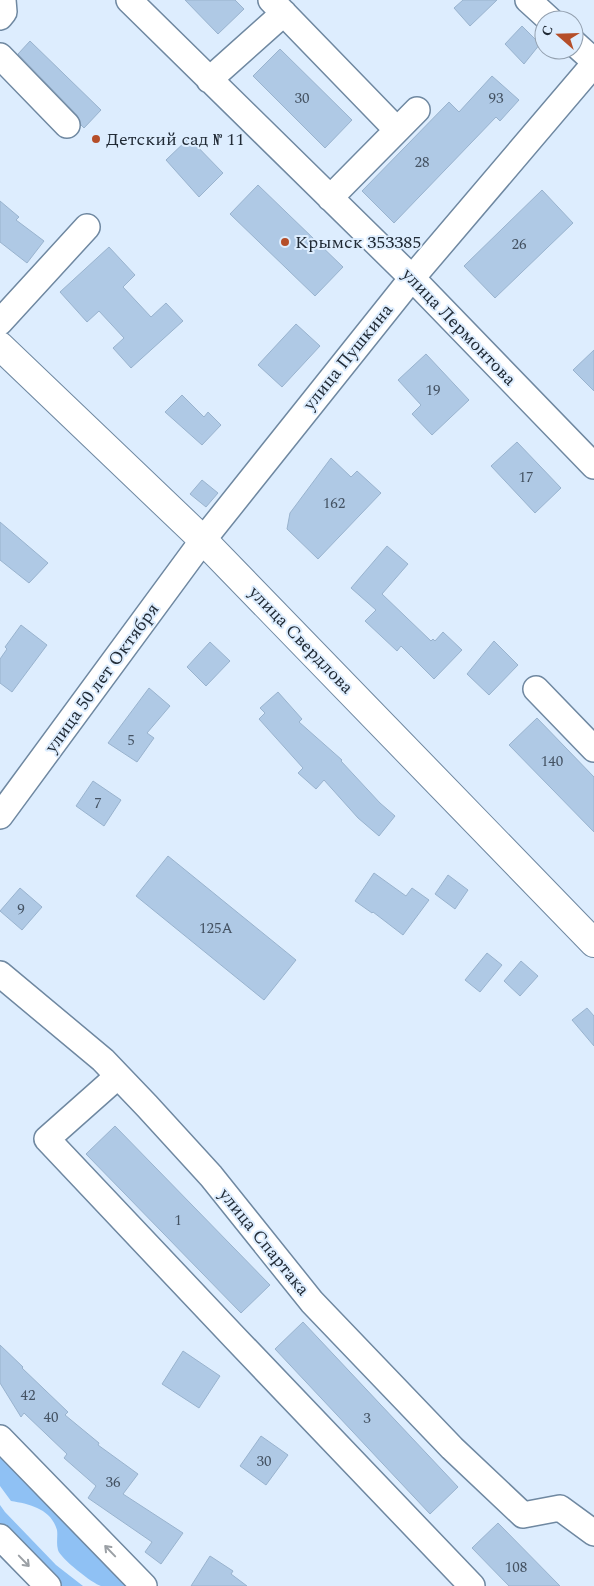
<svg xmlns="http://www.w3.org/2000/svg" width="594" height="1586" font-family="Spectral,serif">
<style>
.green{fill:#8fc1f4}
.building{fill:#afc9e5;stroke:#99b3ce}
.lines{fill:none;stroke-linecap:round;stroke-linejoin:round}
.minor-casing{stroke:#6f88a1;stroke-width:28}
.major-casing{stroke:#6f88a1;stroke-width:30}
.minor{stroke:#fff;stroke-width:25}
.major{stroke:#fff;stroke-width:28}
.oneway{stroke:#9ba0a5}
.poi-dot{fill:#b54e29;stroke:#ddedfe;stroke-width:2}
.labels{text-anchor:middle;dominant-baseline:central;stroke-width:4;stroke-linejoin:round;paint-order:stroke}
.number-label{font-size:15px;fill:#445262}
.poi-label{font-size:18px;fill:#212b36;stroke:#ddedfe;text-anchor:start}
.street-label{font-size:18px;fill:#212b36;stroke:#ddedfe}
</style>
<rect width="100%" height="100%" fill="#ddedfe"/>
<path class="green" d="M 0,1455 L 128,1586 C 120,1586 110,1586 101,1586 C 93,1584 60,1558 58,1550 C 56,1543 58,1536 57,1530 C 51,1509 30,1504 11,1501 L 0,1486 Z
M 0,1505 L 5,1512 L 56,1565 L 83,1586 L 58,1586 L 0,1527 Z"/>
<path class="building" d="M 185,0 L 235,0 L 244,9 L 218,34 Z
M 463,0 L 497,0 L 470,26 L 454,8 Z
M 522,26 L 540,44 L 524,64 L 505,44 Z
M 30,41 L 101,110 L 84,128 L 81,125 L 77,115 L 18,54 Z
M 280,49 L 352,120 L 325,148 L 253,76 Z
M 492,76 L 519,100 L 500,121 L 496,117 L 394,223 L 362,191 L 449,102 L 459,112 Z
M 189,138 L 223,173 L 199,197 L 166,160 Z
M 258,185 L 343,267 L 315,296 L 230,214 Z
M 542,190 L 573,223 L 495,298 L 464,266 Z
M 0,201 L 19,217 L 16,220 L 44,241 L 27,263 L 0,242 Z
M 109,247 L 135,275 L 123,287 L 151,317 L 166,303 L 183,321 L 131,368 L 113,348 L 124,338 L 99,311 L 87,322 L 60,292 Z
M 296,324 L 320,346 L 282,387 L 258,365 Z
M 594,350 L 594,391 L 573,370 Z
M 426,354 L 469,400 L 432,435 L 412,414 L 421,405 L 398,380 Z
M 182,395 L 204,417 L 208,412 L 221,425 L 202,445 L 165,412 Z
M 517,442 L 561,488 L 535,513 L 491,466 Z
M 331,458 L 351,477 L 357,471 L 381,493 L 318,559 L 287,529 L 290,513 Z
M 202,480 L 218,493 L 206,507 L 190,494 Z
M 0,522 L 48,563 L 29,583 L 0,560 Z
M 387,546 L 408,564 L 382,594 L 431,641 L 433,639 L 435,641 L 443,632 L 462,650 L 434,679 L 401,646 L 397,651 L 365,621 L 376,610 L 351,588 Z
M 21,625 L 47,645 L 12,692 L 0,683 L 0,659 L 7,649 L 5,647 Z
M 494,641 L 518,665 L 489,695 L 467,674 Z
M 210,642 L 230,661 L 206,686 L 187,667 Z
M 149,688 L 170,706 L 147,733 L 154,738 L 137,762 L 108,743 Z
M 278,692 L 302,719 L 299,722 L 342,760 L 341,761 L 380,803 L 395,816 L 379,836 L 358,818 L 324,780 L 316,789 L 298,773 L 303,768 L 259,719 L 265,713 L 260,708 Z
M 537,718 L 594,777 L 594,832 L 509,745 Z
M 93,781 L 121,800 L 104,826 L 76,806 Z
M 168,856 L 296,960 L 264,1000 L 136,896 Z
M 374,873 L 406,896 L 412,888 L 429,900 L 403,935 L 373,912 L 372,913 L 355,901 Z
M 448,875 L 468,890 L 455,909 L 435,894 Z
M 20,888 L 42,907 L 22,930 L 0,911 Z
M 487,953 L 502,965 L 480,992 L 465,980 Z
M 521,961 L 538,976 L 520,996 L 504,981 Z
M 587,1008 L 594,1016 L 594,1046 L 572,1020 Z
M 115,1126 L 270,1285 L 241,1313 L 86,1154 Z
M 303,1322 L 458,1487 L 430,1514 L 275,1349 Z
M 0,1345 L 23,1367 L 22,1368 L 68,1412 L 65,1415 L 99,1443 L 98,1445 L 138,1474 L 123,1494 L 183,1533 L 161,1564 L 145,1552 L 152,1542 L 88,1498 L 96,1486 L 64,1458 L 67,1454 L 24,1413 L 21,1417 L 0,1383 Z
M 183,1351 L 220,1376 L 199,1408 L 162,1384 Z
M 261,1436 L 288,1455 L 266,1485 L 240,1466 Z
M 498,1523 L 560,1586 L 509,1586 L 472,1548 Z
M 210,1556 L 233,1571 L 231,1574 L 247,1586 L 191,1586 Z"/>
<g class="lines">
<defs>
<path id="minor" d="M 129,0 L 412,278 L 594,466
M 271,0 L 397,130
M 528,0 L 550,20
M 0,17 L 4,12 L 3,0
M 574,43 L 594,61
M 0,56 L 67,125
M 209,80 L 284,13
M 330,198 L 417,110
M 0,322 L 87,227
M 536,689 L 594,749
M 0,816 L 203,540 L 412,278 L 594,64
M 0,974 L 103,1060 L 147,1106 L 211,1176 L 312,1302 L 452,1448 L 523,1515 L 560,1508 L 594,1533
M 118,1076 L 47,1139 L 235,1338 L 472,1586
M 0,1438 L 144,1586
M 0,1537 L 48,1586"/>
<path id="major" d="M 0,346 L 203,540 L 594,943"/>
</defs>
<use href="#minor" class="minor-casing"/>
<use href="#major" class="major-casing"/>
<use href="#minor" class="minor"/>
<use href="#major" class="major"/>
</g>
<defs><path id="oneway-shaft" d="M-6 0H5M1.5-3L5.5 0L1.5 3" fill="none" stroke-width="1.6" stroke-linecap="round" stroke-linejoin="round" transform="scale(1.25)"/></defs>
<g class="oneway">
<use href="#oneway-shaft" transform="translate(110 1551) rotate(-134)"/>
<use href="#oneway-shaft" transform="translate(24 1561) rotate(46)"/>
</g>
<g class="poi-dot">
<circle cx="96" cy="139" r="5"/>
<circle cx="285" cy="242" r="5"/>
</g>
<g class="labels">
<g class="number-label">
<text x="302" y="98">30</text>
<text x="496" y="98">93</text>
<text x="422" y="162">28</text>
<text x="519" y="244">26</text>
<text x="433" y="390">19</text>
<text x="526" y="477">17</text>
<text x="334" y="503">162</text>
<text x="131" y="740">5</text>
<text x="552" y="761">140</text>
<text x="98" y="803">7</text>
<text x="21" y="909">9</text>
<text x="216" y="928">125А</text>
<text x="178" y="1220">1</text>
<text x="28" y="1395">42</text>
<text x="51" y="1417">40</text>
<text x="367" y="1418">3</text>
<text x="264" y="1461">30</text>
<text x="113" y="1482">36</text>
<text x="516" y="1567">108</text>
</g>
<g class="poi-label">
<text x="106" y="139">Детский сад № 11</text>
<text x="295" y="242">Крымск 353385</text>
</g>
<g class="street-label">
<text transform="translate(459 327) rotate(46)">улица Лермонтова</text>
<text transform="translate(348 357) rotate(-51)">улица Пушкина</text>
<text transform="translate(301 640) rotate(46)">улица Свердлова</text>
<text transform="translate(102 678) rotate(-54)">улица 50 лет Октября</text>
<text transform="translate(264 1242) rotate(51)">улица Спартака</text>
</g>
</g>
<g transform="translate(559 35) rotate(290)"><circle r="24" fill="#ddedfe" stroke="#929fae"/>
<path d="M0-4L9 19L0 12L-9 19Z" fill="#b54e29"/>
<text y="-8" font-size="14" font-weight="bold" text-anchor="middle" fill="#212b36">С</text>
</g>
</svg>
